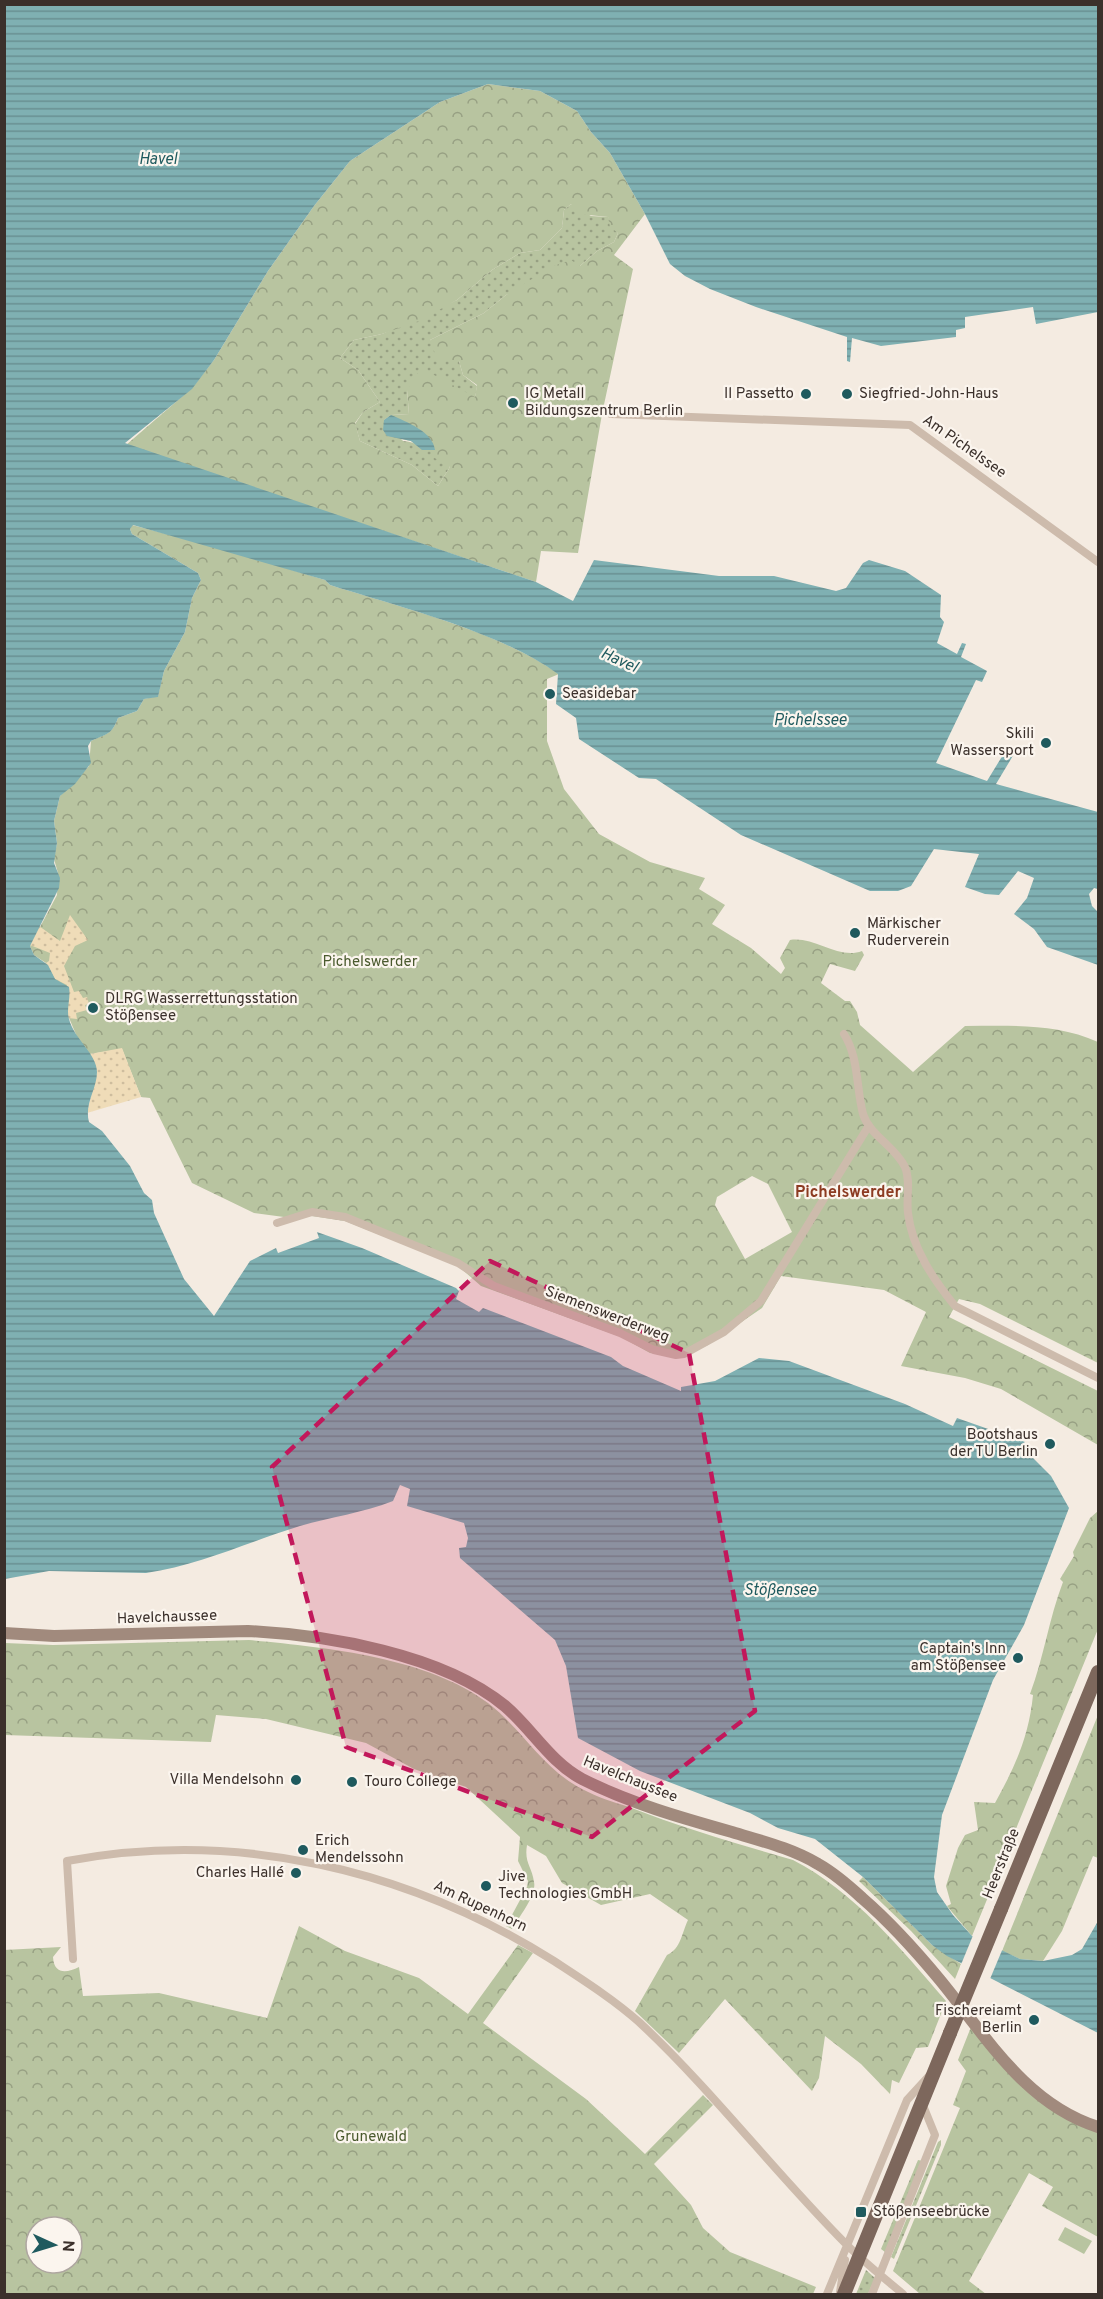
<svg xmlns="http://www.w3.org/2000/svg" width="1103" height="2299" font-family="Overpass,sans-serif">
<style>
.grass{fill:url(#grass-dots)}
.forest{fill:url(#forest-crowns);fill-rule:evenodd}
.sand{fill:url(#sand-dots)}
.pitch{fill:#b8c4a0}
.water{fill:url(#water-rules)}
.pier{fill:#f4ebe1}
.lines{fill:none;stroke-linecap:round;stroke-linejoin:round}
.street{stroke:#cdbbac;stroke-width:8}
.secondary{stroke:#a18a7d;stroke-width:12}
.primary{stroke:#7d675c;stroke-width:14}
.primary-bridge{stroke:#7d675c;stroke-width:14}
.marked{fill:#c2185b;fill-opacity:0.2;stroke:#c2185b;stroke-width:4.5;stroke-dasharray:12 8;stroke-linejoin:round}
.poi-dot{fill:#1f5a5e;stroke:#fbf5ee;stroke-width:2}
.labels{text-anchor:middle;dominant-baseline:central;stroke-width:4.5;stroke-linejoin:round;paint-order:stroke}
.poi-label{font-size:15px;fill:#3b302b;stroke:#fbf5ee;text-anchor:start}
.street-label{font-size:15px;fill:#3b302b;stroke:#fbf5ee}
.park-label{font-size:15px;fill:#4a5a2e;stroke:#fbf5ee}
.water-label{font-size:16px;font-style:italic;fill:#1f5a5e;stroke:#fbf5ee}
.neighbourhood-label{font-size:16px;font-weight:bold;fill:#8c3b22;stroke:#fbf5ee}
</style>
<defs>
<pattern id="grass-dots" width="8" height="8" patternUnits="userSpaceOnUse" patternTransform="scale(1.5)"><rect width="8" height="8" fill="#b8c4a0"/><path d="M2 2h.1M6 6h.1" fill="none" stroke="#97a083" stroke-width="1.8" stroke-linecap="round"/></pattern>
<pattern id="forest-crowns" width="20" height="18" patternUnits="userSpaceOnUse" patternTransform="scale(1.5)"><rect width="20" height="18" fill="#b8c4a0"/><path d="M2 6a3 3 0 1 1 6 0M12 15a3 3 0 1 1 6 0" fill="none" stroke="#97a083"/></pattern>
<pattern id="sand-dots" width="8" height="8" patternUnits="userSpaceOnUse" patternTransform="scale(1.5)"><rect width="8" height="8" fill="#efdcb8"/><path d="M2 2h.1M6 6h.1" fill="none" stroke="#cebd9e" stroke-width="1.8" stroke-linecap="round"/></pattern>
<pattern id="water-rules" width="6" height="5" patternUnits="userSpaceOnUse" patternTransform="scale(1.5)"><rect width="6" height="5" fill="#7fb0b2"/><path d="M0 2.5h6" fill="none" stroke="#699091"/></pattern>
</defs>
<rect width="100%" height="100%" fill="#f4ebe1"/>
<path class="grass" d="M 571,204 L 591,216 L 608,217 L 618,233 L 614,242 L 597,251 L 580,266 L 506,295 L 484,313 L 430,340 L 459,361 L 463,375 L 477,386 L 475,398 L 407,390 L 409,414 L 391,415 L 384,420 L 403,441 C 416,441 422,450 435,450 L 450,467 L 438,486 L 412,465 L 360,441 L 355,424 L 363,412 L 380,402 L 358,370 L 340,358 L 354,340 L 382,334 L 457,300 L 492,270 L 520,253 L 540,250 L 562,228 L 564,210 Z
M 941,2140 L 941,2145 L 894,2259 L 891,2257 L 938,2142 Z
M 918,2160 L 923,2161 L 885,2252 L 881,2249 Z
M 866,2270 L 875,2278 L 868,2294 L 856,2294 Z"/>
<path class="forest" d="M 488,84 L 540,91 L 577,111 L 591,132 L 610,153 L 645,214 L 614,255 L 633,269 L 602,414 L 578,553 L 541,551 L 536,582 L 126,445 L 192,388 L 214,360 L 268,271 L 314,206 L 350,161 L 440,102 ZM 571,204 L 579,214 L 608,217 L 610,227 L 618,233 L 614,242 L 597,251 L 580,266 L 571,260 L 553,266 L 506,295 L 484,313 L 430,340 L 437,359 L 459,361 L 463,375 L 477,385 L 475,397 L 421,368 L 407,390 L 409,414 L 391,415 L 384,420 L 383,430 L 387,436 L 411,441 L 422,450 L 435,450 L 433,457 L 450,467 L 438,486 L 412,465 L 360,441 L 355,423 L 363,412 L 380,402 L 358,370 L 340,358 L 354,340 L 382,334 L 419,321 L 457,300 L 492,270 L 520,253 L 540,250 L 562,228 L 564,210 Z
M 132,525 L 209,545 L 325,580 L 330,585 C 400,607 500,632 559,674 L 547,679 L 547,741 L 564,789 L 599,834 L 650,862 L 705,878 L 699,889 L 725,905 L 712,924 L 751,948 L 781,974 L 785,968 L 780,958 L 790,940 C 814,936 839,960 862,951 L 864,955 L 855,971 L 830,964 L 821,983 L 845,1001 L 850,1001 L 857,1012 L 860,1025 L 913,1072 L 965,1026 C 1011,1026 1056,1023 1098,1042 L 1098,1363 L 980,1304 L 959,1299 L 949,1317 L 1098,1391 L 1098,1445 L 1001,1389 L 965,1378 L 901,1366 L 926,1312 L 884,1290 L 781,1276 L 762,1308 L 708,1345 L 680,1358 L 650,1353 L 621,1337 L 481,1286 L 458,1266 L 345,1221 L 312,1216 L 284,1217 L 254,1213 L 192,1183 L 150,1098 L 141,1097 L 122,1049 L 90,1054 L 80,1044 L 46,963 L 34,955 L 30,946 L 57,895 L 58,873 L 54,859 L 57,843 L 54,821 L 60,796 L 89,766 L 91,741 C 105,734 112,735 118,718 L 137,711 L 144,699 L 158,696 L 164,671 L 185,632 L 192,598 L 201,580 L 198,573 L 132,534 L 130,529 ZM 752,1176 L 768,1184 L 792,1232 L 745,1259 L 715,1205 L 717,1197 Z
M 1098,1511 L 1098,1629 L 972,1936 L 947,1906 L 951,1904 L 946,1886 L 958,1848 L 965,1835 L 978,1830 L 974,1802 L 995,1803 C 1015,1767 1029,1736 1033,1695 L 1030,1694 C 1044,1657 1049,1618 1063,1582 L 1060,1579 L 1074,1556 L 1073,1552 L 1090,1518 Z
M 249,1640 C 323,1647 427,1657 488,1703 C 522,1729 543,1769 582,1789 C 597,1797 613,1802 629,1807 C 683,1828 738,1844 793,1860 C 855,1892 901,1949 946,2001 L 928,2047 L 916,2048 L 899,2083 L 892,2080 L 890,2094 L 861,2064 L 825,2036 L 819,2078 L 812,2091 L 725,1999 L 679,2053 L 635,2011 L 667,1955 C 681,1949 682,1932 688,1920 L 650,1894 L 601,1905 L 562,1883 L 546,1856 L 527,1845 C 524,1863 532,1866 534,1882 C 537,1895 519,1917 512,1929 L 506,1926 L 527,1887 L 528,1881 L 518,1861 L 520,1837 L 466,1787 L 414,1769 L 366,1743 L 266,1719 L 216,1715 L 211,1742 L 5,1735 L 5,1643 L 53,1645 Z
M 1098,1715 L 1098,1858 L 1093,1856 L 1062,1931 L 1043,1961 L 1020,1959 L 1002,1951 Z
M 863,1877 L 932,1945 L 961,1964 L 955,1979 L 911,1931 L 859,1881 Z
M 299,1926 L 345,1951 L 419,1978 L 468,2014 L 518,1945 L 533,1953 L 483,2023 L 586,2099 L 645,2154 L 703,2095 L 713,2105 L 654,2164 L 691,2205 L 703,2228 L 730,2252 L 816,2287 L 813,2294 L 5,2294 L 4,1950 L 61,1947 L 53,1957 C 54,1975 67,1973 79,1967 L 83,1996 L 159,1993 L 267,2018 ZM 36,2227 L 72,2227 L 72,2263 L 36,2263 Z
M 971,2027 L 1005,2069 L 1098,2131 L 1098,2237 L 1042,2206 L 1053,2187 L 1029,2173 L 969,2281 L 986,2294 L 920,2294 L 893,2271 L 960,2108 L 953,2105 L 966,2071 L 958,2060 Z"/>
<path class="sand" d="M 70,915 L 88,940 L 75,946 L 64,966 L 74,992 L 79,991 L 83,998 L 87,997 L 89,1004 L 85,1005 L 87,1010 L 76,1013 L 77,1019 L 68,1018 L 67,985 L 55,979 L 46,963 L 49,961 L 50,953 L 30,945 L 39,926 L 60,941 Z
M 122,1048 L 141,1097 L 87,1113 L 97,1072 L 90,1054 Z"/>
<path class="pitch" d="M 1065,2227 L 1092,2241 L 1084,2254 L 1058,2240 Z"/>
<path class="water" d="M 5,5 L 1098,5 L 1098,312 L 1036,324 L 1033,307 L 965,317 L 965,328 L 956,330 L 956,337 L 881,346 L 852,338 L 850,362 L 847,361 L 847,337 L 756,307 L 710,289 L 685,276 L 670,264 L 645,214 L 610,153 L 591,132 L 577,111 L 540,91 L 488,84 L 440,102 L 350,161 L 314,206 L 268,271 L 214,360 L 192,389 L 125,443 L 536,582 L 573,601 L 594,560 L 719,576 L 774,576 L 836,591 L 846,588 L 863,563 L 869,560 L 905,571 L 941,595 L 940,617 L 944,622 L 937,643 L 957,654 L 962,643 L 966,644 L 961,657 L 987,671 L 982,682 L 976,680 L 936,763 L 987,781 L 1009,745 L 1017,749 L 996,784 L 1098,812 L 1098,889 L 1094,888 L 1089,894 L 1092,906 L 1098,912 L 1098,965 L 1047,947 L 1034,929 L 1014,914 L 1027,898 L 1034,878 L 1018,871 L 999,895 L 985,894 L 965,887 L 979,854 L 934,849 L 911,886 L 898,891 L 870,891 L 741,835 L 656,779 L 639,778 L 579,739 L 576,718 L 556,704 L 558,674 C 501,632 399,607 330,585 L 325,580 L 133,525 L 130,529 L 132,534 L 198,573 L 201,580 L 192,598 L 185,632 L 164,671 L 158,697 L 144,699 L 137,711 L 118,718 C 112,735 106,734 91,741 L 88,746 L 91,763 L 75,784 L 60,796 L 54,821 L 57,843 L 54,863 L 60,878 L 59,888 L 30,946 L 34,955 L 48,965 L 55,979 L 69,987 C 71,998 66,1009 69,1019 C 74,1039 97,1054 97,1072 C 97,1089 84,1104 89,1122 L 102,1131 L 130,1166 L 144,1193 L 152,1200 L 154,1213 L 184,1279 L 214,1316 L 250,1261 L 276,1248 L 278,1253 L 319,1238 L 317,1232 L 362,1248 L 456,1288 L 459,1291 L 456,1299 L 479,1312 L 483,1308 L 611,1357 L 623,1366 L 681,1391 L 681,1387 L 715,1381 L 759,1358 L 789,1361 L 905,1404 L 953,1426 L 957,1418 L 1025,1442 L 1023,1446 L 1031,1451 L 1031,1456 L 1051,1476 L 1069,1508 L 1024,1625 L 993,1680 L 942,1815 L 934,1877 L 937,1892 L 953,1915 L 972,1936 L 1020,1959 L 1043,1961 L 1072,1955 L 1082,1949 L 1098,1921 L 1098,2033 L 947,1956 L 932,1945 L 863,1877 L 815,1839 L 778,1828 L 750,1813 L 640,1771 L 578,1738 L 566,1666 L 555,1640 L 460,1558 L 459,1548 L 466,1547 L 468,1538 L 464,1523 L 407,1506 L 410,1489 L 400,1485 L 393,1501 C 362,1513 331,1517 300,1526 C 248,1542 200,1565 146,1573 L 49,1571 L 5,1579 Z
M 391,415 C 407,422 433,432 435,450 L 422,450 L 411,441 L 387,436 L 383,430 L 384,420 Z"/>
<path class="pier" d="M 974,1933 L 1003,1948 L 990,1979 L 960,1967 Z"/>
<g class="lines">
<path class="street" d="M 611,414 L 910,425 L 1098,562
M 844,1034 C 859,1058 856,1087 863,1114 C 870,1136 894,1145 905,1167 C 911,1181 906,1198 908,1213 C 912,1248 933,1279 955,1306 L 1098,1378
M 277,1223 L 312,1212 L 345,1217 L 458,1263 L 494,1286 L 620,1333 L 654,1350 L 676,1355 L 684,1354 L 724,1332 L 761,1301 L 868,1127
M 73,1959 L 67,1861 C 237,1829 408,1869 554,1961 C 583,1980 613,1999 639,2022 C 713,2091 775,2173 847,2245 C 864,2262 884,2278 903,2294
M 840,2292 L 845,2260
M 827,2294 L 907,2100 L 929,2076
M 872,2294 L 935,2135 L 922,2103"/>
<path class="secondary" d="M 4,1633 L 54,1636 L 248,1631 C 327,1635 442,1654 505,1706 C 532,1729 550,1762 582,1779 C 629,1803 682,1818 732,1832 C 761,1841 791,1848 818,1864 C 834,1873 849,1886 862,1898 C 891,1923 916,1951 940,1980 C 986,2036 1025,2104 1098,2127"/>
<path class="primary" d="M 1001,1909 L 1098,1672
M 844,2294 L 950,2033"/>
<path class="primary-bridge" d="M 950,2033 L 1001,1909"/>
</g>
<path class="marked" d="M 490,1261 L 689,1353 L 755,1711 L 592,1837 L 346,1747 L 272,1467 Z"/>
<g class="poi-dot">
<circle cx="806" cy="394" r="6"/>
<circle cx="847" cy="394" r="6"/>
<circle cx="513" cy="403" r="6"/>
<circle cx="550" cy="694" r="6"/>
<circle cx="1046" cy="743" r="6"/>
<circle cx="855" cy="933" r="6"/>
<circle cx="93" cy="1008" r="6"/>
<circle cx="1050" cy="1444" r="6"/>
<circle cx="1018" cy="1658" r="6"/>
<circle cx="296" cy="1780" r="6"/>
<circle cx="352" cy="1782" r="6"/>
<circle cx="303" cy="1850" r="6"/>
<circle cx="296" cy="1873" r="6"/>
<circle cx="486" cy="1886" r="6"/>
<circle cx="1034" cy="2020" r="6"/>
<rect x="855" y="2206" width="12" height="12" rx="3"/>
</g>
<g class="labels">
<g class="poi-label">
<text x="525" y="394">IG Metall<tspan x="525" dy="17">Bildungszentrum Berlin</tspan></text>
<text x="794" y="394" text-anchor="end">Il Passetto</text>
<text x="859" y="394">Siegfried-John-Haus</text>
<text x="562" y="694">Seasidebar</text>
<text x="1034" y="734" text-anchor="end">Skili<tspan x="1034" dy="17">Wassersport</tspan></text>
<text x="867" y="924">Märkischer<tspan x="867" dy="17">Ruderverein</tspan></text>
<text x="105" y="999">DLRG Wasserrettungsstation<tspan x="105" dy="17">Stößensee</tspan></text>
<text x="1038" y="1435" text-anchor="end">Bootshaus<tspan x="1038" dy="17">der TU Berlin</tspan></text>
<text x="1006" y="1649" text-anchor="end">Captain's Inn<tspan x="1006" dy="17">am Stößensee</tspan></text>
<text x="284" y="1780" text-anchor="end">Villa Mendelsohn</text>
<text x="364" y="1782">Touro College</text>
<text x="315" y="1841">Erich<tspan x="315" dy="17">Mendelssohn</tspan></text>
<text x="284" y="1873" text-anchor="end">Charles Hallé</text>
<text x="498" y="1877">Jive<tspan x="498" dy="17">Technologies GmbH</tspan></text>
<text x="1022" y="2011" text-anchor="end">Fischereiamt<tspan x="1022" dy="17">Berlin</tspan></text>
<text x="873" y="2212">Stößenseebrücke</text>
</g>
<g class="street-label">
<text transform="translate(964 447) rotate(35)">Am Pichelssee</text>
<text transform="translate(607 1315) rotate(21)">Siemenswerderweg</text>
<text transform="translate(167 1618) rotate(-2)">Havelchaussee</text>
<text transform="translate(630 1780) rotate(22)">Havelchaussee</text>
<text transform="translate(1002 1864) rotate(-68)">Heerstraße</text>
<text transform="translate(480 1907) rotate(25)">Am Rupenhorn</text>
</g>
<g class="park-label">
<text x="370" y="962">Pichelswerder</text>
<text x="371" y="2137">Grunewald</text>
</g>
<g class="water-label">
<text x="158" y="160">Havel</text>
<text transform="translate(619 661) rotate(24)">Havel</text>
<text x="810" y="721">Pichelssee</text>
<text x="780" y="1591">Stößensee</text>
</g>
<g class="neighbourhood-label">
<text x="848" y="1193">Pichelswerder</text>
</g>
</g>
<rect width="1103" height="2299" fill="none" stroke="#3b302b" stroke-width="12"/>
<g transform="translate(54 2245) rotate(94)"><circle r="28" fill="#fbf5ee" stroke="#aea6a0" stroke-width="1.5"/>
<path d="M0-4.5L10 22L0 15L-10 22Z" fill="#1f5a5e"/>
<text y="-9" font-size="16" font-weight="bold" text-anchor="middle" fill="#3b302b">N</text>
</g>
</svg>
